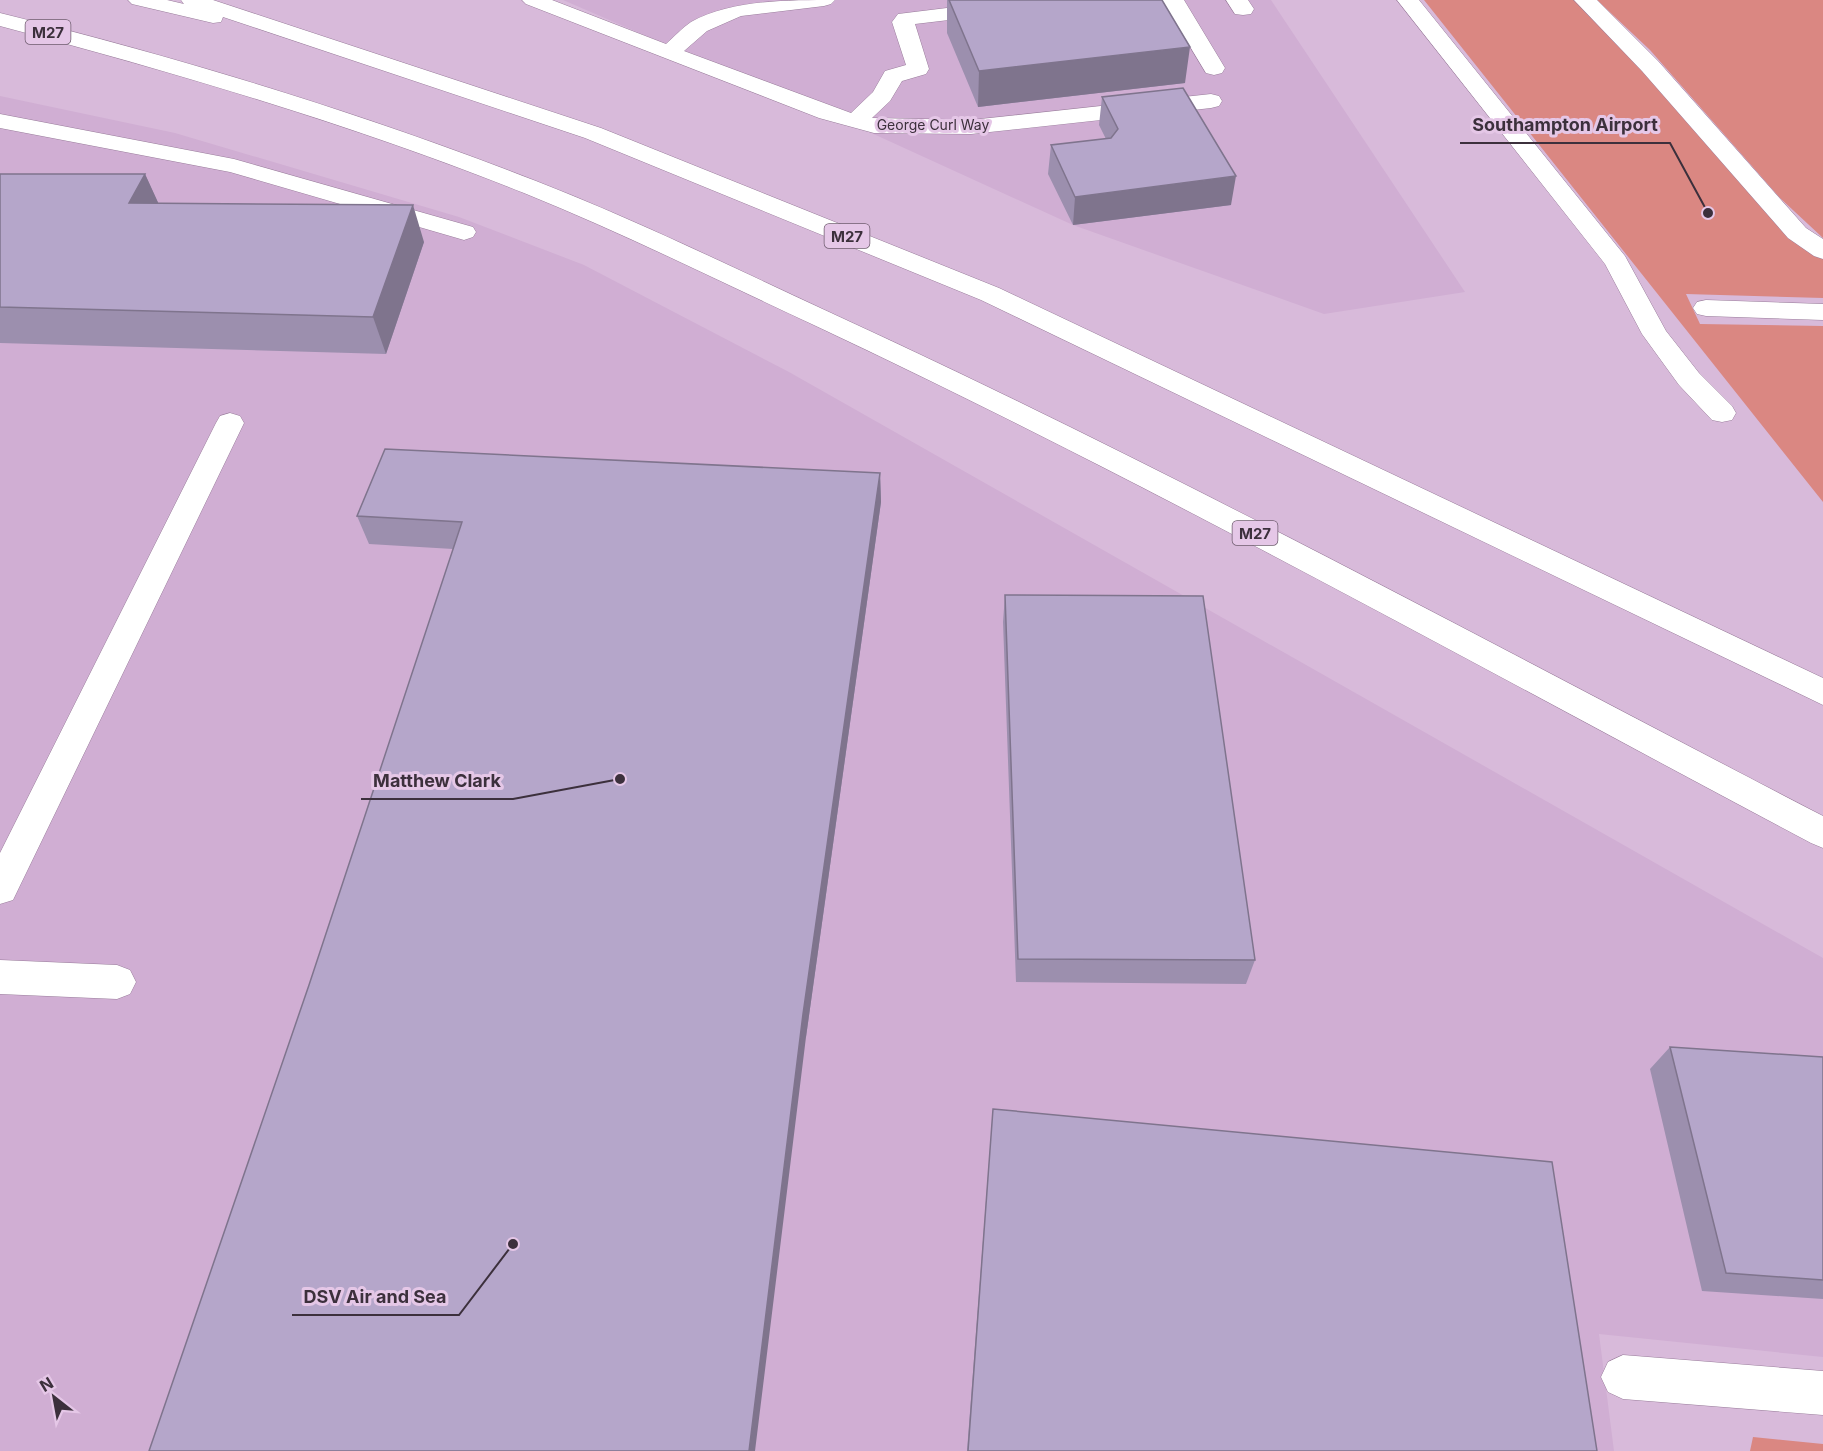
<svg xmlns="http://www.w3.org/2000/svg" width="1823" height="1451" font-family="Inter,sans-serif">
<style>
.built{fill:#d0aed3}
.green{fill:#da8782}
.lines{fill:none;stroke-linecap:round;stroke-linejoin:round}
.minor-casing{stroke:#997d9b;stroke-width:1}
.highway-casing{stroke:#997d9b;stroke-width:1}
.minor{fill:#fff;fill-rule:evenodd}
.highway{fill:#fff;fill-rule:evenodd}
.wall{fill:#9c8fae}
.shaded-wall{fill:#7f748d}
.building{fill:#b5a6ca;stroke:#7f748d;stroke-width:1.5}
.labels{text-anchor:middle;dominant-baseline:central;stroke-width:6;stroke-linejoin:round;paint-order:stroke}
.far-street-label{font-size:14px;fill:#3c303c;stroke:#e5c7e7}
.shield{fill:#e5c7e7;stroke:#6f5d6f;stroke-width:1.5}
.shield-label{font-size:15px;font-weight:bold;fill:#3c303c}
.leader{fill:none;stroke:#3c303c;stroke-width:2}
.callout-dot{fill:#3c303c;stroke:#e5c7e7;stroke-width:2}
.callout-label{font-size:18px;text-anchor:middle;font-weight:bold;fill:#3c303c;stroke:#e5c7e7;stroke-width:6;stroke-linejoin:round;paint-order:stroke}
</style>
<rect width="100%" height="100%" fill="#d8bada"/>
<path class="built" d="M 563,0 L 1271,0 L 1465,292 L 1324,314 L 1073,225 L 878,136 Z
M 0,96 L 175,133 L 459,217 L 584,265 L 789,372 L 1823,958 L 1823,1357 L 1599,1334 L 1614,1451 L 0,1451 Z"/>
<path class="green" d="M 1424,0 L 1578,0 L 1823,255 L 1823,298 L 1686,294 L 1700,324 L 1823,326 L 1823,502 Z
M 1597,0 L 1823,0 L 1823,238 L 1780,198 L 1650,50 Z
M 1753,1437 L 1823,1444 L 1823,1451 L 1750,1451 Z"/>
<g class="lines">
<defs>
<path id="minor" d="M 522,0 L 552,0 L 666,44 C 674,37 682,28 691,22 C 731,0 788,0 835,0 L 831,4 L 824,6 L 741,16 L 707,31 L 684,51 L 851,113 L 873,92 L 885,71 L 906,65 L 892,22 L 898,14 L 1012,0 L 1077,0 L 1073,4 L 1066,6 L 915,24 L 929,69 L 926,74 L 902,81 L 890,101 L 872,118 L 971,120 L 1211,94 L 1219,96 L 1222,101 L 1219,106 L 1211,108 L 971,134 L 874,133 L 819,118 L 526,4 Z
M 1162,0 L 1184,0 L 1225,68 L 1222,73 L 1214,75 L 1206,73 Z
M 1226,0 L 1248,0 L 1254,9 L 1251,14 L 1243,15 L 1235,14 Z
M 1397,0 L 1419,0 L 1625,256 L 1666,331 L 1699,373 L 1732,406 L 1736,413 L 1732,420 L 1722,422 L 1712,420 L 1679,385 L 1642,334 L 1605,264 Z
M 1574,0 L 1597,0 L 1658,61 L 1806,228 L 1823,239 L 1823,259 L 1814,256 L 1788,238 L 1642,71 Z
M 0,114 L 234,159 L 473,227 L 476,232 L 473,237 L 464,240 L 230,172 L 0,128 Z
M 1706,300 L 1823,304 L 1823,320 L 1706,316 L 1697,314 L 1693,308 L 1697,302 Z
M 230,413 L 240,416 L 244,423 L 13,900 L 0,904 L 0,853 L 216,423 L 220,416 Z
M 0,960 L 117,965 L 130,970 L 136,982 L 130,994 L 117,999 L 0,994 Z
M 1623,1355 L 1823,1371 L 1823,1415 L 1623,1399 L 1608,1392 L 1601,1377 L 1608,1362 Z"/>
<path id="highway" d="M 128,0 L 167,0 L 184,4 L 181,0 L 213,0 L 601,128 L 999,288 L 1823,678 L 1823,705 L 981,300 L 585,138 L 223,17 L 221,22 L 213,23 L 132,4 Z
M 0,13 C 181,58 362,113 536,181 C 636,220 732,267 829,312 C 1167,467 1493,645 1823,816 L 1823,848 L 1811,843 C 1481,668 1154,485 816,326 C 719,281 623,233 524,193 C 354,125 177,73 0,26 Z"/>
</defs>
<use href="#minor" class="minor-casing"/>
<use href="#highway" class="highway-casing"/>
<use href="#minor" class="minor"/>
<use href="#highway" class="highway"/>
</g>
<path class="wall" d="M 947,0 L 1162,0 L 1185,83 L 978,107 L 947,33 Z
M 1102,97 L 1231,205 L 1073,225 L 1048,174 L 1051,145 L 1106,139 L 1099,125 Z
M 0,174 L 145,174 L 158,203 L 424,242 L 386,354 L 0,343 Z
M 880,473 L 881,502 L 806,1037 L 453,549 L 369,544 L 357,516 Z
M 1005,595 L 1255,960 L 1246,984 L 1016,982 L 1003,622 Z
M 1670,1047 L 1823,1057 L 1823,1299 L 1702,1291 L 1650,1069 Z
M 993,1109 L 1597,1451 L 967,1451 Z"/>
<path class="shaded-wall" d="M 1190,47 L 1185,83 L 978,107 L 979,71 Z
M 145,174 L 162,211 L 129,203 Z
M 1236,176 L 1231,205 L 1073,225 L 1075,197 Z
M 413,205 L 424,242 L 386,354 L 373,317 Z
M 880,473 L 881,502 L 806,1037 L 755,1451 L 749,1451 L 803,1014 Z"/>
<path class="building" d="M 949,0 L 1162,0 L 1190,47 L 979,71 Z
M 1183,88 L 1236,176 L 1075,197 L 1051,145 L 1111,138 L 1118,129 L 1102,97 Z
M 0,174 L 145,174 L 129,203 L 413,205 L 373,317 L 0,307 Z
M 385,449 L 880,473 L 803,1014 L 749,1451 L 149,1451 L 309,985 L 462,522 L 357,516 Z
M 1005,595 L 1203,596 L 1255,960 L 1018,959 Z
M 1670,1047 L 1823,1057 L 1823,1280 L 1726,1273 Z
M 993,1109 L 1552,1162 L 1597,1451 L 968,1451 Z"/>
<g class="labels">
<g class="far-street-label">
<text x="933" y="124">George Curl Way</text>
</g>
<g class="shield">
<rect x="25.5" y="20" width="45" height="24" rx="4.5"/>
<rect x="824.5" y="224" width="45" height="24" rx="4.5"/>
<rect x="1232.5" y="521" width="45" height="24" rx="4.5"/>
</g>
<g class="shield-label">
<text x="48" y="32">M27</text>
<text x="847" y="236">M27</text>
<text x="1255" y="533">M27</text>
</g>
</g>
<path class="leader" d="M1708 213L1670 143H1460M620 779L513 799H361M513 1244L459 1315H292"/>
<g class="callout-dot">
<circle cx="1708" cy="213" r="6"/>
<circle cx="620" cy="779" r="6"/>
<circle cx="513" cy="1244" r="6"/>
</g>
<g class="callout-label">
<text x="1565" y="131">Southampton Airport</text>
<text x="437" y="787">Matthew Clark</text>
<text x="375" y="1303">DSV Air and Sea</text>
</g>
<g transform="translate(54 1397) rotate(329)" stroke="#e5c7e7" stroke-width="4.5" paint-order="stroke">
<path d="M0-4.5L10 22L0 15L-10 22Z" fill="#3c303c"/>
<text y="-9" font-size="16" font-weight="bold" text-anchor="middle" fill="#3c303c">N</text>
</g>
</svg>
